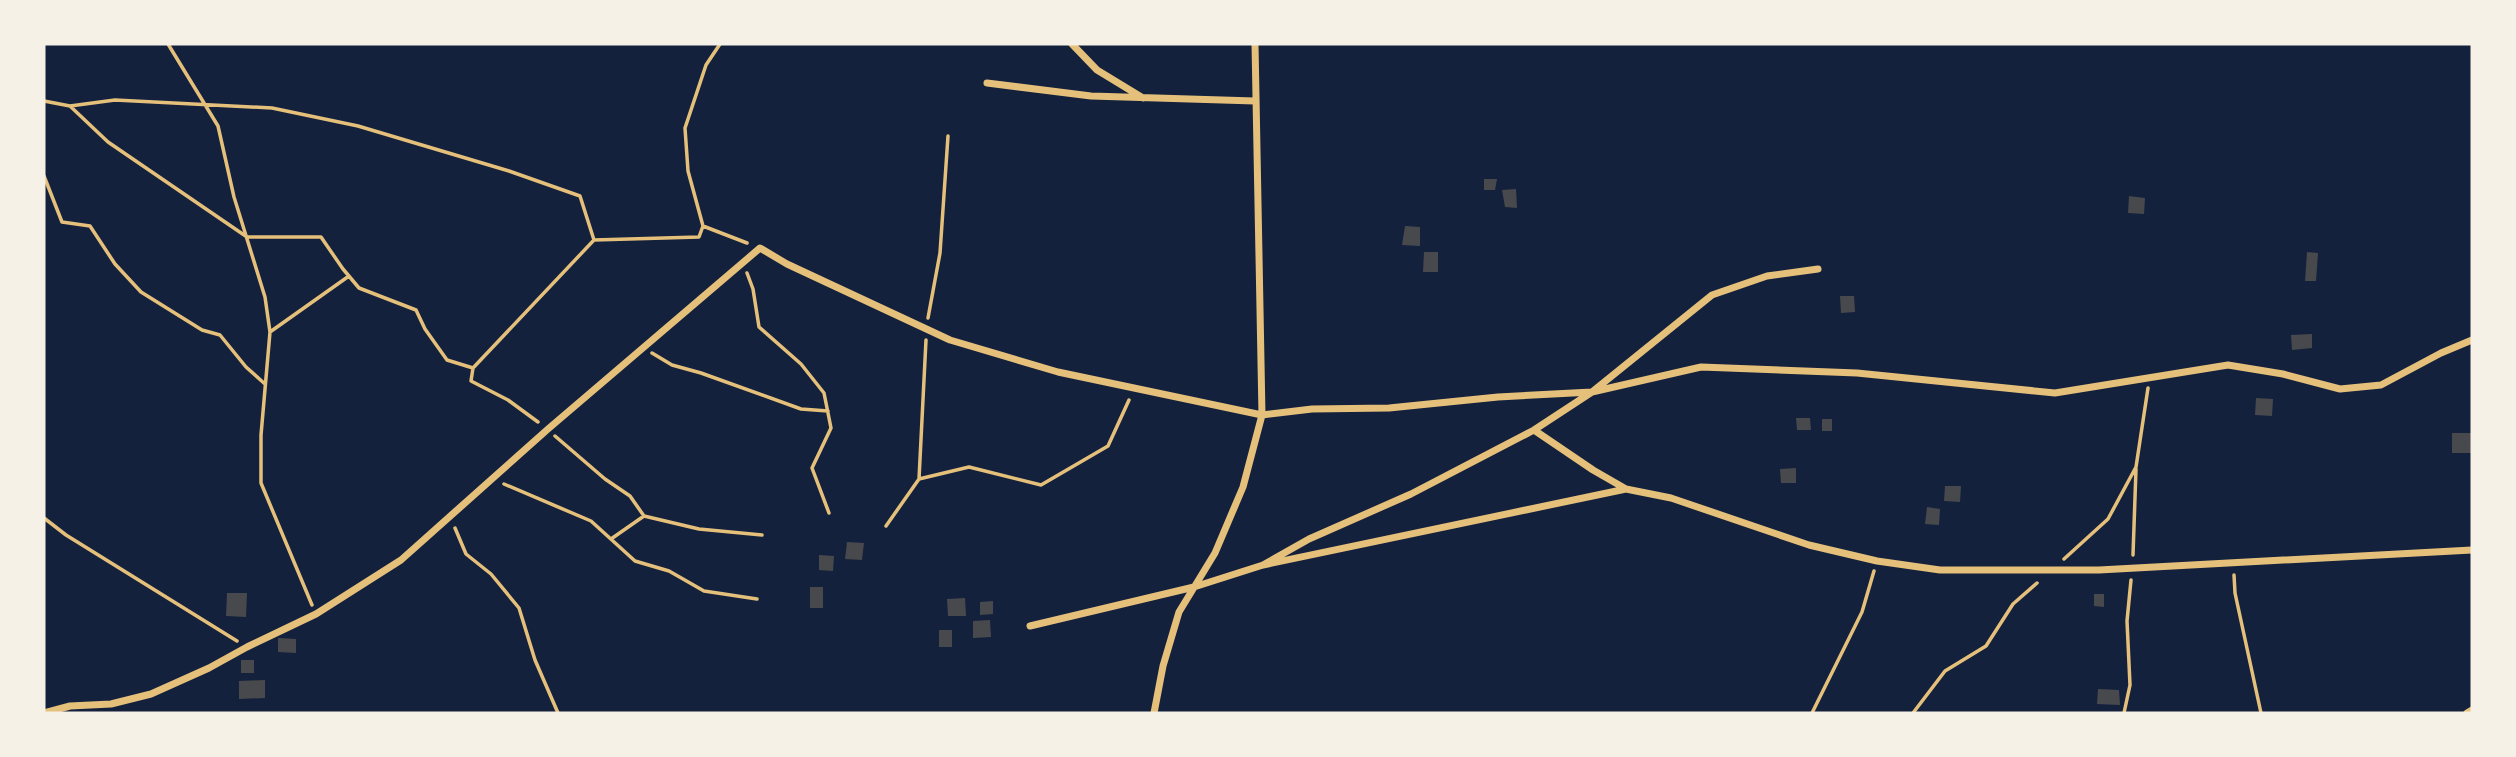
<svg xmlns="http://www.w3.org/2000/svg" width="2516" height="757" font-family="Lato,sans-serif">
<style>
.building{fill:#48494c}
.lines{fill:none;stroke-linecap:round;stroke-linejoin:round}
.path{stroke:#e5c07b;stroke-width:3.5}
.minor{stroke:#e5c07b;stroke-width:7}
</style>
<rect width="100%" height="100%" fill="#14213d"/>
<path class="building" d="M 1484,179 L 1497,179 L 1495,190 L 1484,190 Z
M 1516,189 L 1517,208 L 1505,207 L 1502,190 Z
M 2129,196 L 2145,198 L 2144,214 L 2128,213 Z
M 1405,226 L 1420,227 L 1420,246 L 1402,245 Z
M 1424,252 L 1438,252 L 1438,272 L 1423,272 Z
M 2307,252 L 2318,253 L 2316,281 L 2305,281 Z
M 1840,296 L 1854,296 L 1855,312 L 1841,313 Z
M 2312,334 L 2312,348 L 2292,350 L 2291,335 Z
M 2256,398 L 2273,399 L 2272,416 L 2255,415 Z
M 1796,418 L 1810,418 L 1811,430 L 1797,430 Z
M 1822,419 L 1832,419 L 1832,431 L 1822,431 Z
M 2452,433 L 2471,433 L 2472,453 L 2452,453 Z
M 1796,468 L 1796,483 L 1781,483 L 1780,469 Z
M 1945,486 L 1961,486 L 1960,502 L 1944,501 Z
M 1927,507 L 1940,509 L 1939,525 L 1925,524 Z
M 847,542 L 864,543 L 862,560 L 845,559 Z
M 819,555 L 834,556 L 833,571 L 819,570 Z
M 810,587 L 823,587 L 823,608 L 810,608 Z
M 227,593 L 247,593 L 246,617 L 226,616 Z
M 2094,594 L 2104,594 L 2104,607 L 2094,606 Z
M 965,598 L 966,616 L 948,616 L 947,599 Z
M 993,601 L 993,614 L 980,615 L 980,602 Z
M 990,620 L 991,637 L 973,638 L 973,621 Z
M 939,630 L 952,630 L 952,647 L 939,647 Z
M 278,638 L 296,639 L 296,653 L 278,652 Z
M 241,660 L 254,660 L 254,673 L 241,673 Z
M 265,680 L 265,698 L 239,699 L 239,681 Z
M 2098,689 L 2119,690 L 2120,705 L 2097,704 Z"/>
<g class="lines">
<path class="path" d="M 168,44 L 218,126 L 234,197 L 265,297 L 270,332 L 261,435 L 261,483 L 312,605
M 44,101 L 70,106 L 108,142 L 247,237 L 321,237 L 343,269 L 359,288 L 416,310 L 425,329 L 447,360 L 473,368 L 471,381 L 508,400 L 538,422
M 70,106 L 115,100 L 272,108 L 358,126 L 509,171 L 580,196 L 594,240 L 699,237 L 703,226 L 747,243
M 44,176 L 62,222 L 90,226 L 115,264 L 141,292 L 202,330 L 220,335 L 246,367 L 265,384
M 703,226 L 688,171 L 685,128 L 706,65 L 720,44
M 747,273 L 753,289 L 759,327 L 801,364 L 824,393 L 831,428 L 812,468 L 829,513
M 928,318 L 940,253 L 948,136
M 270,332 L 349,276
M 652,353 L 672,365 L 701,373 L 801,409 L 828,411
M 473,368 L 594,240
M 555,436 L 605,479 L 630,496 L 644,516
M 919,479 L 969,467 L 1041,485 L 1108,446 L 1129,400
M 504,484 L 591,521 L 635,561 L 669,571 L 704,591 L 757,599
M 44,518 L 66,535 L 237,641
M 886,526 L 919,479 L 926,340
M 455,528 L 466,554 L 491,574 L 519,608 L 535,660 L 558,713
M 611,539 L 644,516 L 699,529 L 762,535
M 2133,555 L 2136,469
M 2064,559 L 2108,519 L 2136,467 L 2148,388
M 2234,575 L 2235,593 L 2261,713
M 1812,713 L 1862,612 L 1874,571
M 1913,713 L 1945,671 L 1986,646 L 2013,604 L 2037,583
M 2124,713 L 2130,685 L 2127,621 L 2131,580"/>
<path class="minor" d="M 1072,44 L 1097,70 L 1143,98
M 987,83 L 1091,96 L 1255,101
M 1534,430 L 1593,470 L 1626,489 L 1671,498 L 1809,545 L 1877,561 L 1940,570 L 2099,570 L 2472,550
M 1263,565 L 1309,539 L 1411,494 L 1534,430 L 1592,392 L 1712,295 L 1767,276 L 1818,269
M 1030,626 L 1194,587 L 1263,565 L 1626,489
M 44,713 L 70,706 L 111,704 L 151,694 L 209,668 L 247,647 L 316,614 L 401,560 L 548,429 L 760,248 L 787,264 L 950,340 L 1058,372 L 1262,415 L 1312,409 L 1389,408 L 1498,397 L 1592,392 L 1701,367 L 1857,373 L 2055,393 L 2228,365 L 2283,374 L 2340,389 L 2381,385 L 2441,353 L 2472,340
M 1154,713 L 1163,666 L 1179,612 L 1215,553 L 1243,487 L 1262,415 L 1255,44
M 2467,713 L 2472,710"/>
</g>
<rect width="2516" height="757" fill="none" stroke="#f6f1e7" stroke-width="91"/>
</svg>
